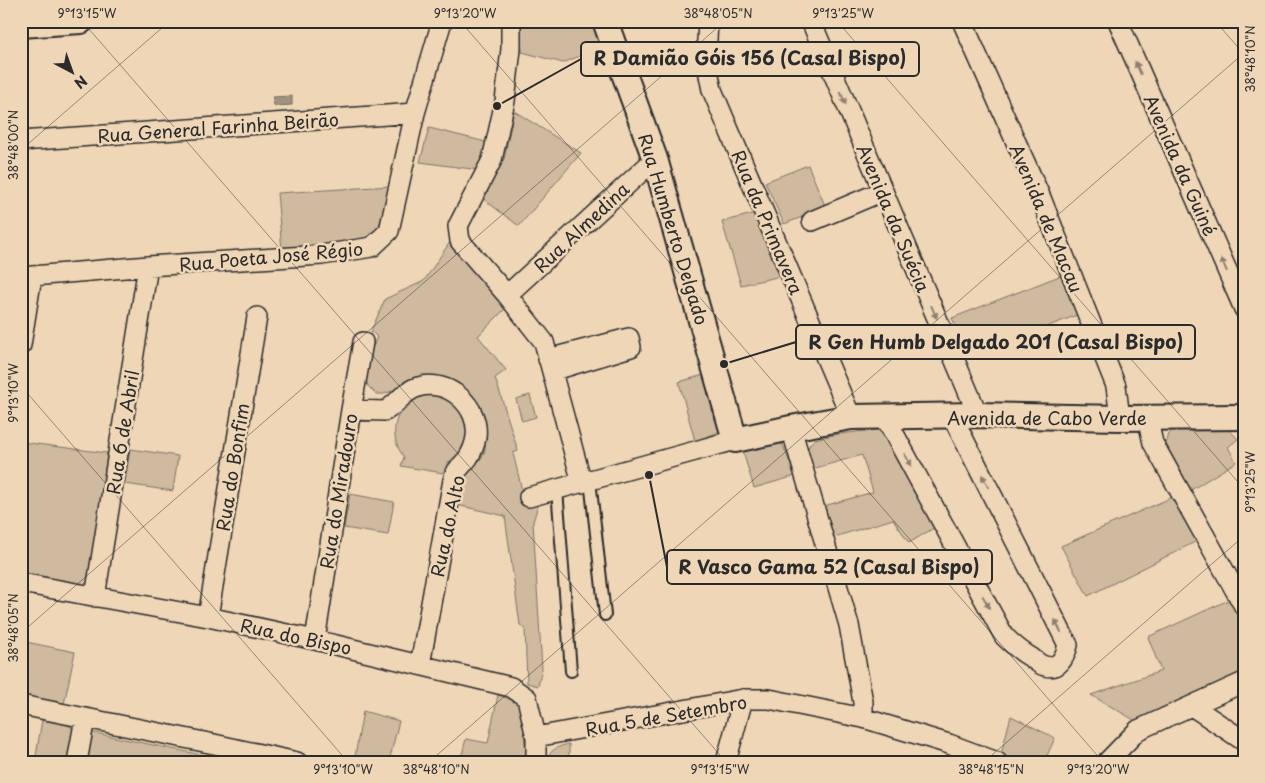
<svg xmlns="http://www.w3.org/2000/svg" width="1265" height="783" font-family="'Playpen Sans',sans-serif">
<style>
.green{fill:#cfbaa0;stroke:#7d7266}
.water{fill:#a29380;stroke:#72695e}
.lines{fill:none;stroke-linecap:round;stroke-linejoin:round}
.service-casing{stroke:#2b2b2b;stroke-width:14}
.minor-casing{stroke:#2b2b2b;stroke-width:22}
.tertiary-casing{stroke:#2b2b2b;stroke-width:28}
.service{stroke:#efd6b7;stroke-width:10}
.minor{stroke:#efd6b7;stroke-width:19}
.tertiary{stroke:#efd6b7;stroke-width:24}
.oneway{fill:#8d8071}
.ticks{fill:none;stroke:#2b2b2b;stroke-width:1;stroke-opacity:0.45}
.labels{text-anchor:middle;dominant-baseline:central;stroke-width:5;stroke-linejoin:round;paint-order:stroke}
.street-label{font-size:18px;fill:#2b2b2b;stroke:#efd6b7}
.leader{fill:none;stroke:#2b2b2b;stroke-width:2}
.callout-dot{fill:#2b2b2b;stroke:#efd6b7;stroke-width:2}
.callout{fill:#efd6b7;stroke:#2b2b2b;stroke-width:2}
.callout-label{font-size:19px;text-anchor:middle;font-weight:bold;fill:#2b2b2b}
.neatline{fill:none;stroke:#2b2b2b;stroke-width:2}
.ticks-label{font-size:12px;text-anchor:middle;fill:#2b2b2b}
</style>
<rect width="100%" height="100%" fill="#efd6b7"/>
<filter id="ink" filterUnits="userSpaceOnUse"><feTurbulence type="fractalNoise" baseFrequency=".02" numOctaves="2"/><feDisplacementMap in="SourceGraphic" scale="10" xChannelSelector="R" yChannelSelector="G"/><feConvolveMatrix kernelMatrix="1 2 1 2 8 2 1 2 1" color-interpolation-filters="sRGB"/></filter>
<g filter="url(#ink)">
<path class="green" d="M 520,21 L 595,21 L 603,46 L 563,63 L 522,52 Z
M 514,111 L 581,153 L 519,226 L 482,198 L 504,159 Z
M 429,128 L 490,143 L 479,170 L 420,162 Z
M 808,165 L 826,208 L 784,224 L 765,182 Z
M 391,186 L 377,232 L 371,237 L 282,250 L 277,193 Z
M 756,213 L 781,276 L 741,285 L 722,222 Z
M 450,242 L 505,309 L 478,336 L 506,370 L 495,378 L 501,396 L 518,451 L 513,453 L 525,503 L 538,505 L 533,522 L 542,669 L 538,686 L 527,683 L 525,628 L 520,625 L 505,516 L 461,506 L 457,502 L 466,475 L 471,468 L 480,460 L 485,451 L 485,418 L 480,405 L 464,389 L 405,383 L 392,391 L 384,394 L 376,394 L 368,386 L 363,370 L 377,337 L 371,331 L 385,299 L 424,281 Z
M 1062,275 L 1080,314 L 970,356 L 952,318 Z
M 707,374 L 722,431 L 695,441 L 679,382 Z
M 427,395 C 430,395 435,395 438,396 C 460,400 472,425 464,445 C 461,453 455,457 449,462 C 446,465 445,469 443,473 L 401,466 L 404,457 C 402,454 399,450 398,447 C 390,429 397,407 415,399 C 418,397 423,396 427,395 Z
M 530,395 L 536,417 L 522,421 L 516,399 Z
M 1175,428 L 1227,428 L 1238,439 L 1228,447 L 1236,462 L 1191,490 L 1166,444 L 1169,434 Z
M 884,429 L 937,526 L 909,543 L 893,519 L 834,537 L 824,506 L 873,492 L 862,455 L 812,469 L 807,451 L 810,444 L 815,439 L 839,434 Z
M 21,442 L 107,453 L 90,586 L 21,572 Z
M 779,443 L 783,445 L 795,476 L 754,488 L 743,452 Z
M 130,449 L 178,456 L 173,491 L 125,484 Z
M 350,494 L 394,502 L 388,535 L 344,528 Z
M 1175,496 L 1197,541 L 1088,596 L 1061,546 Z
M 1233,598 L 1244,620 L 1244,674 L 1141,724 L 1091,695 L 1161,671 L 1148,637 Z
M 21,641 L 75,652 L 64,704 L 21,696 Z
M 498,695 L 515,701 L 521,706 L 527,762 L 460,762 L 466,739 L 488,743 Z
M 363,711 L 399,721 L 389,762 L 354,762 Z
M 1011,716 L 1055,738 L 1044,762 L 1018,762 L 1001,754 Z
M 42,720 L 68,725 L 74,729 L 67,762 L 35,762 Z
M 90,732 L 236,762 L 84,762 Z
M 569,744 L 569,762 L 547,762 C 548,750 559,746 569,744 Z"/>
<path class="water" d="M 292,96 L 292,105 L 274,106 L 273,97 Z"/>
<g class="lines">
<defs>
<path id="service" d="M 590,480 L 605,615
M 557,489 L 571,671"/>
<path id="minor" d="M 511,21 L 511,49 L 505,101 L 492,160 L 458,226 L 460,241 L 507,295 L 544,342 L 582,483
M 708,21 L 706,60 L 712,90 L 851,417
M 811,21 L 978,415
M 962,21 L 1041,198 L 1116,386 L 1120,418
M 1118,21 L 1244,309
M 21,141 L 415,113
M 812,221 L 883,191
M 21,277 L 148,266 L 322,255 L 372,247 L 389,231 L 415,113 L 442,21
M 507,295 L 655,159
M 21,345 L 32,276
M 548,359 L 629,338 L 631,347 L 552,371
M 351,410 L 385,411 C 398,404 403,391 418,387 C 448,378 480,406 476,437 C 475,444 472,452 468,458 C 462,466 455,470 453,480 L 420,665
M 885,417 L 1004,636 C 1014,646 1020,651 1032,658 C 1036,661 1040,665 1045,666 C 1059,670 1065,657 1068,645 L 952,416
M 1147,417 L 1153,443 L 1244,606
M 791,428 L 849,625 L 863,702 L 863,718
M 529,497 L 735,440
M 21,583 L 208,617 L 315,640 L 511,687 L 527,698 L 536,737 L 536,762
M 95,597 L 148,266
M 208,617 L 257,317
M 315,640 L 351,410 L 363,342
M 21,705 L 214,744 L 297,762
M 1192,706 L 1244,741
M 536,737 L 743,699 L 769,699 L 863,718 L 949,744 L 997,762
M 77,762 L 85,718
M 726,762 L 743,699
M 1107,762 L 1138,730 L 1244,682"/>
<path id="tertiary" d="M 605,21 L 655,159 L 735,440 L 791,428 L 851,417 L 978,415 L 1120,418 L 1244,417
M 21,25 L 81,21"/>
</defs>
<use href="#service" class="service-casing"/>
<use href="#minor" class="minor-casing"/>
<use href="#tertiary" class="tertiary-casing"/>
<use href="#service" class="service"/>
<use href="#minor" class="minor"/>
<use href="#tertiary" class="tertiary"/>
</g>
<defs><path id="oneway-solid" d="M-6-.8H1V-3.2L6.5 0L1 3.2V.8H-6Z" transform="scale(1.25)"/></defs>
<g class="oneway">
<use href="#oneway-solid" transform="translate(1138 68) rotate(-114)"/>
<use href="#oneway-solid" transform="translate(843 98) rotate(67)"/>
<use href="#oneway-solid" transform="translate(1224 265) rotate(-114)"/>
<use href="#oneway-solid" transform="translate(934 312) rotate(67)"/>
<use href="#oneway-solid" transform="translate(908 460) rotate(61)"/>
<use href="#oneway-solid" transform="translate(985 481) rotate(-117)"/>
<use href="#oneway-solid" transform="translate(986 602) rotate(61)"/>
<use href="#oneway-solid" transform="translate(1058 626) rotate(-117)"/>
</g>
</g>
<path class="ticks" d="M 82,21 L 726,762M 460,21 L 1103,762M 837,21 L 1244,489M 1215,21 L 1244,54M 21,150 L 170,21M 21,386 L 348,762M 21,633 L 725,21M 429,762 L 1244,53M 984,762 L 1244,536"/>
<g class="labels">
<g class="street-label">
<text transform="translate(218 127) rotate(-4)">Rua General Farinha Beirão</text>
<text transform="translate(1181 165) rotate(66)">Avenida da Guiné</text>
<text transform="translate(894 218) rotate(67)">Avenida da Suécia</text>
<text transform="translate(1047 218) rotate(67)">Avenida de Macau</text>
<text transform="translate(768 222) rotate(67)">Rua da Primavera</text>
<text transform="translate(581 227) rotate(-43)">Rua Almedina</text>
<text transform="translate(674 229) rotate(73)">Rua Humberto Delgado</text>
<text transform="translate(271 256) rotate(-5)">Rua Poeta José Régio</text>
<text x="1047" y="417">Avenida de Cabo Verde</text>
<text transform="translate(122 432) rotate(-81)">Rua 6 de Abril</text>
<text transform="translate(232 467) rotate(-81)">Rua do Bonfim</text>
<text transform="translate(338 491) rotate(-81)">Rua do Miradouro</text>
<text transform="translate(447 526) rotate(-78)">Rua do Alto</text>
<text transform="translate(296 636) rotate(12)">Rua do Bispo</text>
<text transform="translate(666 715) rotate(-10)">Rua 5 de Setembro</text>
</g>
</g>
<path class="leader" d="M497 106L581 59M724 364L796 342M649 475L667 567"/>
<g class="callout-dot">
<circle cx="497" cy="106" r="5"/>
<circle cx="724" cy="364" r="5"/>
<circle cx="649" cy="475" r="5"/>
</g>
<g class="callout">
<rect x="581" y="42" width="338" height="34" rx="5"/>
<rect x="796" y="325" width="399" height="34" rx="5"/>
<rect x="667" y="550" width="325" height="34" rx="5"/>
</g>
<g class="callout-label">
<text x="750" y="65">R Damião Góis 156 (Casal Bispo)</text>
<text x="996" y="349">R Gen Humb Delgado 201 (Casal Bispo)</text>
<text x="829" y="574">R Vasco Gama 52 (Casal Bispo)</text>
</g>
<rect width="1265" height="783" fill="none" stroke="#efd6b7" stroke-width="55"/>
<g transform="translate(72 72) rotate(139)" stroke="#efd6b7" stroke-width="4" paint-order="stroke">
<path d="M0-4L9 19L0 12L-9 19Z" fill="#2b2b2b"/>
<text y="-8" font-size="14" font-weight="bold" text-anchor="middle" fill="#2b2b2b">N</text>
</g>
<rect x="28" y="28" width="1210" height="728" class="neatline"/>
<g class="ticks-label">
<text x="87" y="18">9°13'15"W</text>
<text x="465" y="18">9°13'20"W</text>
<text x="718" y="18">38°48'05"N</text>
<text x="843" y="18">9°13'25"W</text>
<text transform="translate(1251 59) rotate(-90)" y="4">38°48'10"N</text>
<text transform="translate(14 145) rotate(-90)" y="4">38°48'00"N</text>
<text transform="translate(14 393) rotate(-90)" y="4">9°13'10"W</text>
<text transform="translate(1251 482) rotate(-90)" y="4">9°13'25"W</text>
<text transform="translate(14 628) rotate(-90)" y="4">38°48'05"N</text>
<text x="343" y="774">9°13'10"W</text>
<text x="436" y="774">38°48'10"N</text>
<text x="720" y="774">9°13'15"W</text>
<text x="991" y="774">38°48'15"N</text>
<text x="1098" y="774">9°13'20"W</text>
</g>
</svg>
